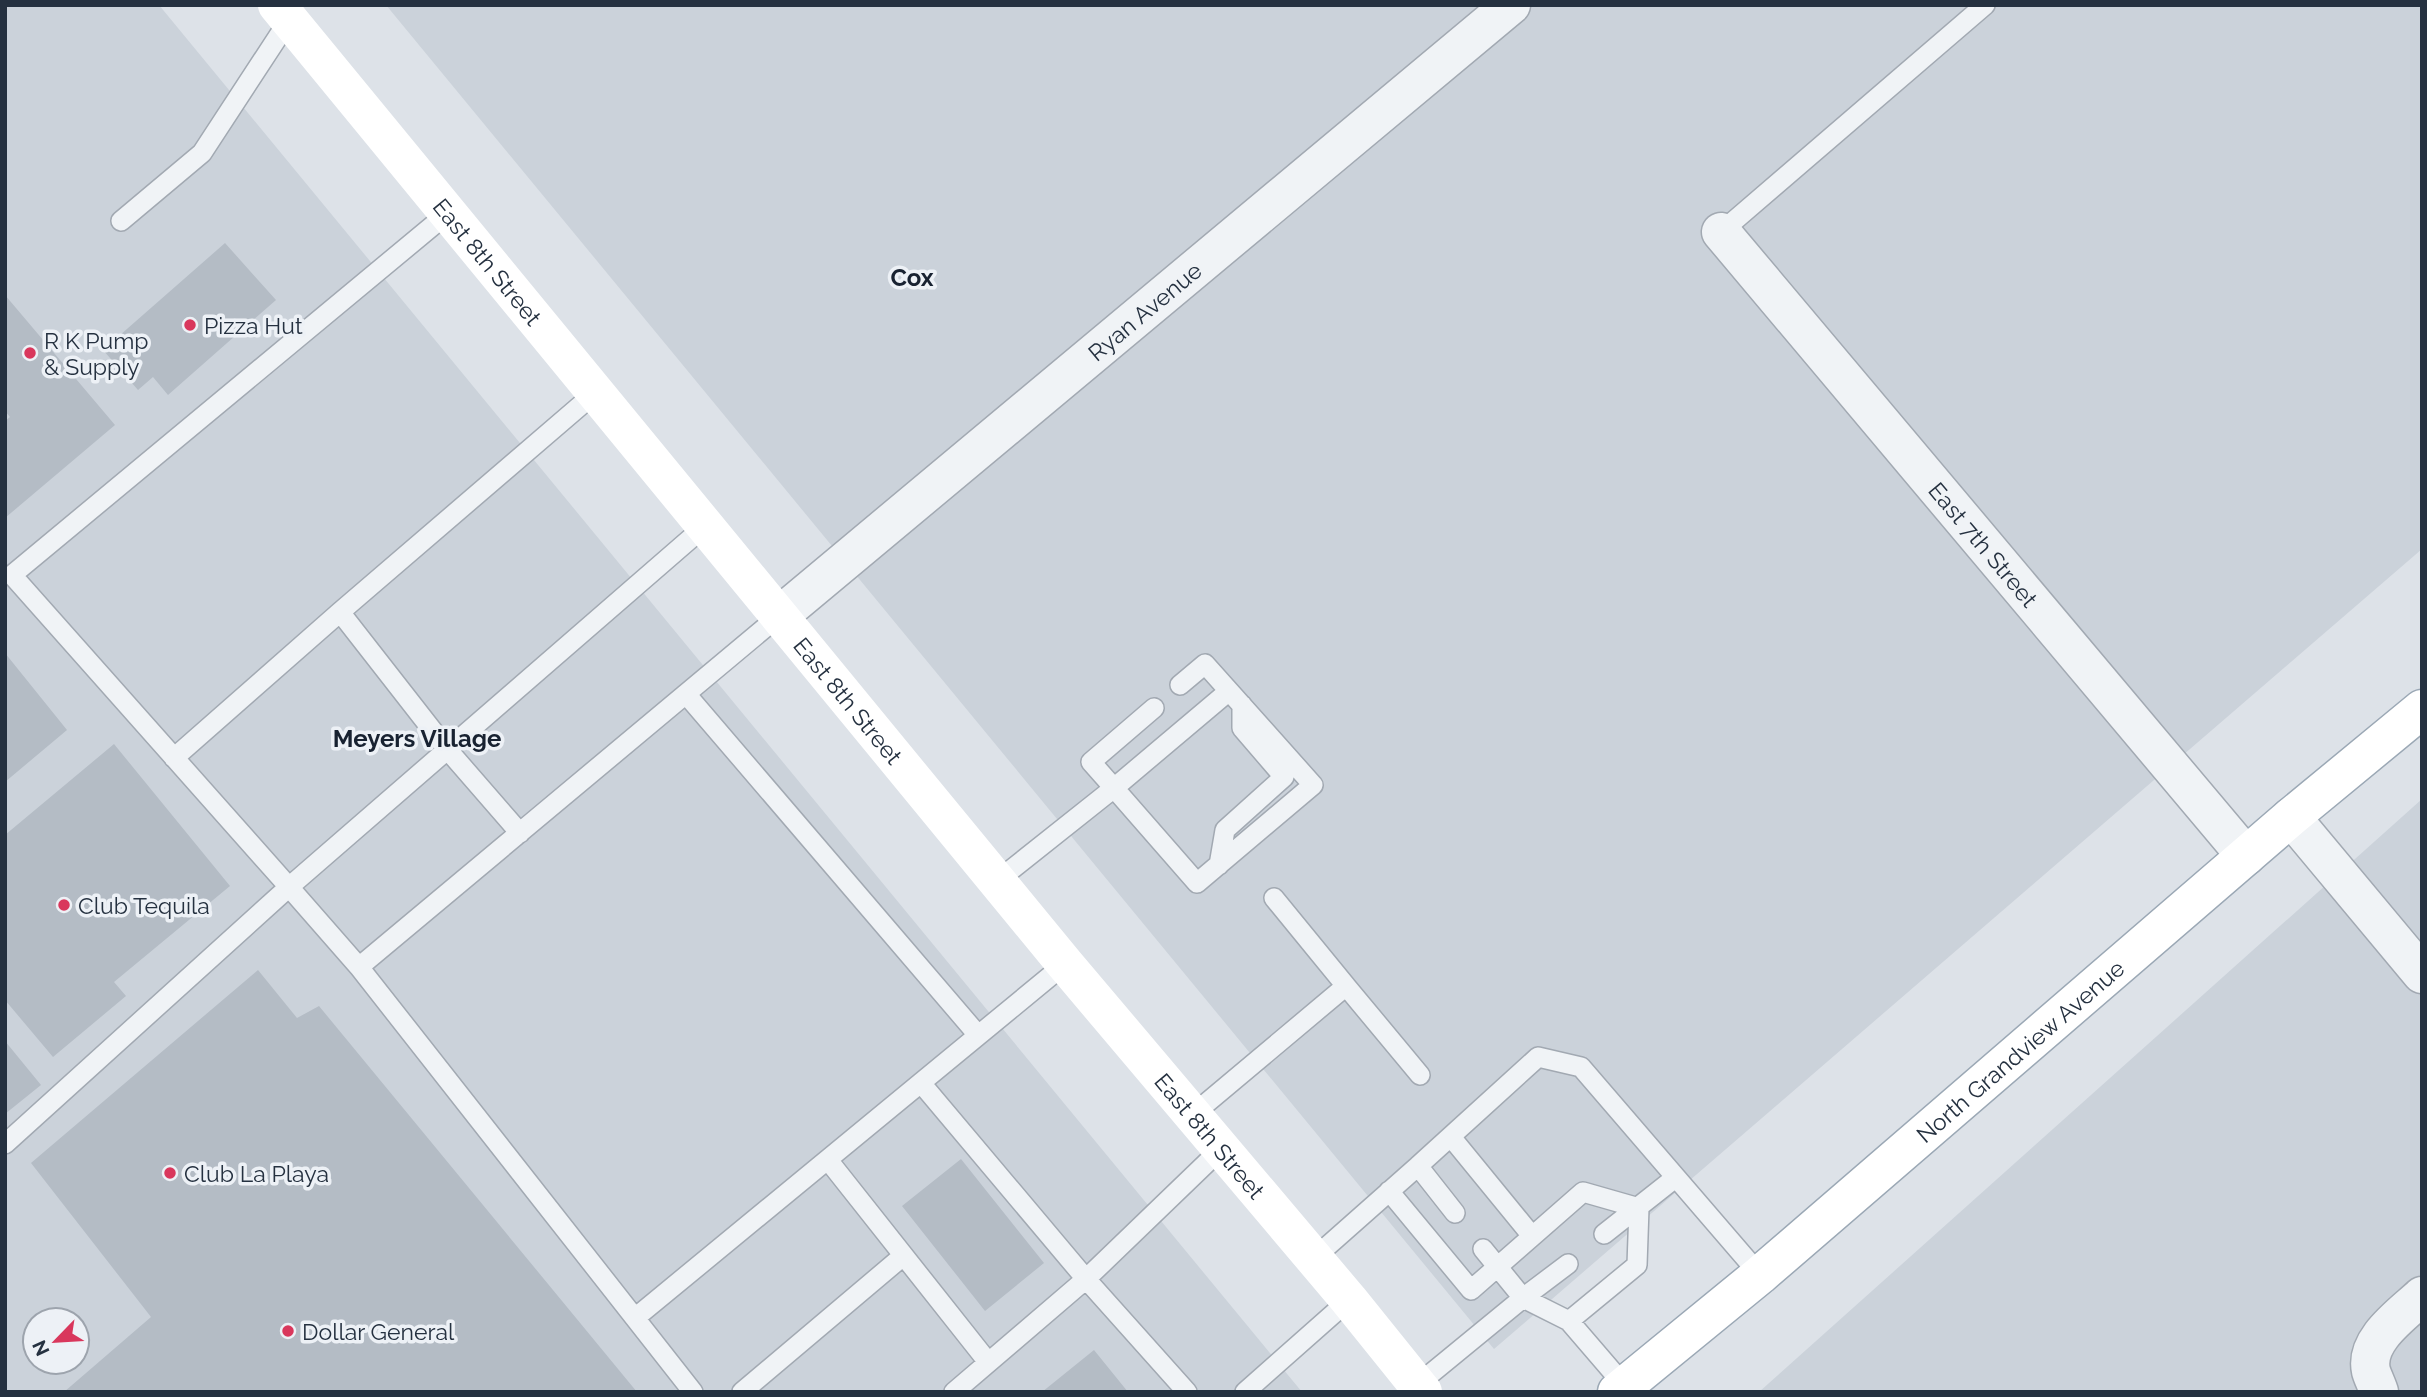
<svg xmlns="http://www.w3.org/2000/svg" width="2427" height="1397" font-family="Raleway,sans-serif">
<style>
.built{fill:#cbd2da;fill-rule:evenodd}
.building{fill:#b4bcc5}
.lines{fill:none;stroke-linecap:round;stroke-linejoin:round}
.service-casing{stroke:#a2a9b2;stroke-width:22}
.minor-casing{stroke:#a2a9b2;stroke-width:41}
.tertiary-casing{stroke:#a2a9b2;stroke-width:41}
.primary-casing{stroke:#9ba8b5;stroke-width:41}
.service{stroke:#f0f3f6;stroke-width:19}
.minor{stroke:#f0f3f6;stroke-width:38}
.tertiary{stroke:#f0f3f6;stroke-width:38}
.secondary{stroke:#fff;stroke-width:38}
.primary{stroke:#fff;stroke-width:38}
.poi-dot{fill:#d9375c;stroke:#edf1f6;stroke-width:2.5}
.labels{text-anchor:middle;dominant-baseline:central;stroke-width:7;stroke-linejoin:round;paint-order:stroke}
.street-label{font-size:23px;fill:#253140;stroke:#edf1f6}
.poi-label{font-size:23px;fill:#253140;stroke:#edf1f6;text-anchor:start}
.neighbourhood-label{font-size:24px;font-weight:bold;fill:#182231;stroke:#edf1f6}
</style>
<rect width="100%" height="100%" fill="#dde2e8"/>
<path class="built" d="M 5,5 L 159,5 L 1302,1392 L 5,1392 ZM 35,1320 L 77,1320 L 77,1362 L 35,1362 Z
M 386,5 L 2422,5 L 2422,549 L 1494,1349 Z
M 2422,799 L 2422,1392 L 1759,1392 Z"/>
<path class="building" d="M 225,243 L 276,300 L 168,395 L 153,377 L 138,390 L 103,350 Z
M 5,295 L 115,425 L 5,518 L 5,421 L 10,417 L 5,411 Z
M 5,653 L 67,730 L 5,782 Z
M 114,744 L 230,886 L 114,982 L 126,996 L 53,1057 L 5,1000 L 5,835 Z
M 258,970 L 297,1018 L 319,1006 L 637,1392 L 64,1392 L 151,1317 L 31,1163 Z
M 5,1041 L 41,1085 L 5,1114 Z
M 961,1159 L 1044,1263 L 985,1311 L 902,1206 Z
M 1094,1350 L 1128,1392 L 1042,1392 Z"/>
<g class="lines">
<defs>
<path id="service" d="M 448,213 L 12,575 L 289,887 L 705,526
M 121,221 L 202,153 L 289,20
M 1721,232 L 1985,5
M 340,612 L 447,749 L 520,833
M 686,694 L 978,1035
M 1154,708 L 1091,762 L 1114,788 L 1229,691
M 174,758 L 340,612 L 595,393
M 1219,865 L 1225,830 L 1284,777 L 1242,728 L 1242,705
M 997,881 L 1114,788 L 1197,883 L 1313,785 L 1205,664 L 1180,685
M 359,967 L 779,616
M 1346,986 L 1420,1075
M 921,1083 L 1086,1279 L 1187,1392
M 1191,1116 L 1346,986 L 1274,898
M 1451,1137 L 1532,1236
M 5,1144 L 289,887 L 359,967 L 693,1392
M 828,1160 L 988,1362
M 1389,1191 L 1471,1290 L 1583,1192 L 1639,1208 L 1637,1265 L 1569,1321
M 1455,1213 L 1418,1166 L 1538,1057 L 1581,1067 L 1760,1275
M 1604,1234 L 1675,1178
M 1483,1249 L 1523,1298 L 1569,1321 L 1624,1385
M 1314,1258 L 1418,1166
M 635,1318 L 1065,964
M 1417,1385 L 1523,1298 L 1568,1264
M 742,1392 L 903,1256
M 954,1392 L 1086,1279 L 1220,1150
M 1245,1392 L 1349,1300"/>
<g id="minor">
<path id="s1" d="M 1721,232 L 2246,856"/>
<path id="s2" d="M 779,616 L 1511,5"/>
<path d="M 2379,1392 C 2377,1385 2373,1378 2371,1371 C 2364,1340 2403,1314 2422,1296"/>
</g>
<path id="tertiary" d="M 2291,817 L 2422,974"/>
<g id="primary">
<path id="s4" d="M 1617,1392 L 1760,1275 L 2291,817 L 2422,709"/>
</g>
</defs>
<use href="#service" class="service-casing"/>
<use href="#minor" class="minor-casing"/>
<use href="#tertiary" class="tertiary-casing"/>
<use href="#primary" class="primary-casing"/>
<use href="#service" class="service"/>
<use href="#minor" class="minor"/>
<use href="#tertiary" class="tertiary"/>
<path class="secondary" id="s3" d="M 277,5 L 1065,964 L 1349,1300 L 1423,1392"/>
<use href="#primary" class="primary"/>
</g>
<g class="poi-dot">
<circle cx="190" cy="325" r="7"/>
<circle cx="30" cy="353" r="7"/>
<circle cx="64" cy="905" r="7"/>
<circle cx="170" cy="1173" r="7"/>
<circle cx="288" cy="1331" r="7"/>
</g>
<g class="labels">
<g class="street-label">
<text stroke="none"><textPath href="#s3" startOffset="332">East 8th Street</textPath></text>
<text stroke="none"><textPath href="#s2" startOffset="476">Ryan Avenue</textPath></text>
<text stroke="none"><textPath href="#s1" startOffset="408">East 7th Street</textPath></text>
<text stroke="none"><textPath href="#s3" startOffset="900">East 8th Street</textPath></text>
<text stroke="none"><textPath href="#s4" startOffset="528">North Grandview Avenue</textPath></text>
<text stroke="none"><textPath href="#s3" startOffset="1466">East 8th Street</textPath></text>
</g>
<g class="poi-label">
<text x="204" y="325">Pizza Hut</text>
<text x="44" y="340">R K Pump<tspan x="44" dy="26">&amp; Supply</tspan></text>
<text x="78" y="905">Club Tequila</text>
<text x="184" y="1173">Club La Playa</text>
<text x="302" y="1331">Dollar General</text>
</g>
<g class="neighbourhood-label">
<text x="912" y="277">Cox</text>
<text x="417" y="738">Meyers Village</text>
</g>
</g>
<rect width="2427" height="1397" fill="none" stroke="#253140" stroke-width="14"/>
<g transform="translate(56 1341) rotate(245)"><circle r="33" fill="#edf1f6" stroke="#9da4ad" stroke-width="2"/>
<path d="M0-5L12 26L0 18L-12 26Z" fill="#d9375c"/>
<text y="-10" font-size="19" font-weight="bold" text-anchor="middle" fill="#253140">N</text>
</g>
</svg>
